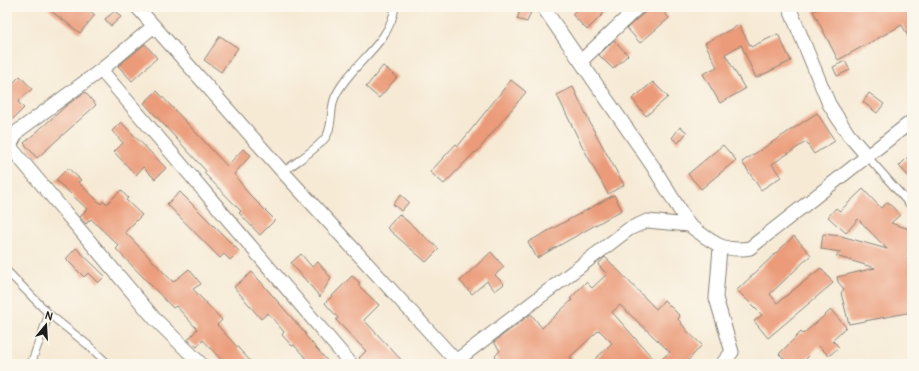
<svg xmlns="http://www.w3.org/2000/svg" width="919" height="371" font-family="Pangolin,sans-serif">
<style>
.building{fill:#eb9b79;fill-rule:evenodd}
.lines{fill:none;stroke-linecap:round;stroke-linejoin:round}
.service-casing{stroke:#898378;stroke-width:9}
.minor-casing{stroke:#898378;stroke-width:15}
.service{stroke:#fff;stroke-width:7}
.minor{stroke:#fff;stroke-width:13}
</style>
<rect width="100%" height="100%" fill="#fbf7ec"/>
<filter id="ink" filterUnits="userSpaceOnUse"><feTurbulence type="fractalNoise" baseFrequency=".025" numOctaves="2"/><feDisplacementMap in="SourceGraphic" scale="8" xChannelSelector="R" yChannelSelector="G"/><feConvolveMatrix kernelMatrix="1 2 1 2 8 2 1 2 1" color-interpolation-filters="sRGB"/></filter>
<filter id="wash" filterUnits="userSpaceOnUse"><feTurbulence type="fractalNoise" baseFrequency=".012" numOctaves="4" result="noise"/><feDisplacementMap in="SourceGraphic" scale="16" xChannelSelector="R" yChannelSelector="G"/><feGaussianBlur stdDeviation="0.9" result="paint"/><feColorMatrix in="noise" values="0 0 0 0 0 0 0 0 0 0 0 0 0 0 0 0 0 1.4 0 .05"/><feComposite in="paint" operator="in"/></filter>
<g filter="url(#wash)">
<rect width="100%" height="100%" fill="#f6ead5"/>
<g id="blocks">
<path class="building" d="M 46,7 L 85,7 L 95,15 L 80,33 Z
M 521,7 L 533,7 L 527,22 L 517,19 Z
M 579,7 L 610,7 L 587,30 L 572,14 Z
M 651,7 L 659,7 L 669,18 L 640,43 L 627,28 Z
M 822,7 L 912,7 L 912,44 L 902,25 L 838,60 L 813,11 Z
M 115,11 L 121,17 L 111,26 L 105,19 Z
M 739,25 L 751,47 L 778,34 L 791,61 L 756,78 L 741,45 L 725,54 L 745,89 L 720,103 L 703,74 L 717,67 L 705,43 Z
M 220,36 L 238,48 L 221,72 L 204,60 Z
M 614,40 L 628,55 L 613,69 L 599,55 Z
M 145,44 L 157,58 L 132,81 L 118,66 Z
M 845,61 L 850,70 L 837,76 L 833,67 Z
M 383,66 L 397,77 L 379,98 L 366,87 Z
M 20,76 L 32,89 L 18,102 L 24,108 L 12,120 L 7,115 L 7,89 Z
M 511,80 L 526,92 L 476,153 L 475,152 L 444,184 L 430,172 L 456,144 L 458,146 Z
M 653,82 L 668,97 L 646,116 L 632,99 Z
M 573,87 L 592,127 L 624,185 L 608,194 L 580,142 L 557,95 Z
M 157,91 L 227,166 L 243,149 L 251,155 L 234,174 L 248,193 L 275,220 L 260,235 L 239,213 L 241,211 L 204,173 L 206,171 L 144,103 Z
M 85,92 L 96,105 L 37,158 L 24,143 L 67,105 Z
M 869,93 L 884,104 L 877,113 L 863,102 Z
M 817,113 L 835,141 L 814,154 L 806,142 L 772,164 L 781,177 L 761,190 L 742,162 Z
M 121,122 L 166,168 L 155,179 L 143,167 L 136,175 L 114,152 L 123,143 L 112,131 Z
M 680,127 L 687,132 L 678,143 L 672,138 Z
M 723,145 L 736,160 L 701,189 L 688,174 Z
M 912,153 L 912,180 L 899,166 Z
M 68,168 L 81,180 L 78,182 L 101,204 L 104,201 L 107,204 L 121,190 L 128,198 L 126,200 L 142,215 L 125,232 L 173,282 L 189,269 L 201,284 L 193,289 L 222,320 L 217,325 L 253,364 L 225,364 L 203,340 L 197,347 L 188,340 L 197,329 L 176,306 L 173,308 L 116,249 L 119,246 L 91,219 L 86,224 L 80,217 L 87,209 L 56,180 Z
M 863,189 L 881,208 L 888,202 L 900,215 L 891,223 L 912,230 L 912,245 L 907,260 L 912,259 L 912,312 L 849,324 L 841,293 L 844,289 L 838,282 L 837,277 L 875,268 L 836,256 L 841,252 L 821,249 L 823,234 L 841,236 L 887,249 L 858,219 L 846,233 L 828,217 L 836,208 L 840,211 Z
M 180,192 L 239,251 L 230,260 L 224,254 L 220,258 L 167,204 Z
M 401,195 L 409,202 L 401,211 L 393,204 Z
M 614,195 L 622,210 L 537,258 L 528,242 Z
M 399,214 L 439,249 L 426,262 L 387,228 Z
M 794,236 L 811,255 L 770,294 L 777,303 L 821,268 L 833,283 L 768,338 L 754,321 L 762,315 L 737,290 Z
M 76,248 L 105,276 L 98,283 L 88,273 L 84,277 L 66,259 Z
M 491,252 L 504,267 L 495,275 L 504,284 L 495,291 L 487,281 L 472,294 L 460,281 Z
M 301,254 L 312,267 L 318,262 L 331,278 L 320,297 L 291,263 Z
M 605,257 L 656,309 L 664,300 L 680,316 L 678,319 L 687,331 L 702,345 L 685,364 L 590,364 L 612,343 L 599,330 L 570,357 L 575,364 L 501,364 L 495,356 L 500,351 L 494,342 L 531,314 L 542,328 L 572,300 L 570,299 L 586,282 L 592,288 L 607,274 L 598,265 ZM 620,305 L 670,352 L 657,363 L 612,312 Z
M 252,272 L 306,334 L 305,335 L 330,364 L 311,364 L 294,345 L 292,346 L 282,335 L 284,332 L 268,313 L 261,319 L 234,287 Z
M 352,276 L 360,283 L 358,285 L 379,305 L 364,320 L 405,364 L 365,364 L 359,358 L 366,351 L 336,320 L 338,318 L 325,303 Z
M 831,310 L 846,327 L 832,340 L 839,347 L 829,356 L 819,346 L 801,364 L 790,364 L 779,354 L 801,332 L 803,334 Z"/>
</g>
</g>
<g filter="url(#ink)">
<use href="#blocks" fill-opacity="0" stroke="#898378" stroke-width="1"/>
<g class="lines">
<defs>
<path id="service" d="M 867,156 L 912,207
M 283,172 C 297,161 315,151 326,137 C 334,125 329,107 336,95 C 351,64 390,44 395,7
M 7,271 L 49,314 L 88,345 L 108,364
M 31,364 L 49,314"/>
<path id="minor" d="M 137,7 L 283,172 L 459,364
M 789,7 L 829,104 L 848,134 L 867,156
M 154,26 L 101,70 L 18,131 L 11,144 L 12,149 L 154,318 L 201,364
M 581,61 L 638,7
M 101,70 L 351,364
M 689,225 C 711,241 722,253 750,248 L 912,121
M 720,248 L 716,298 L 732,352 L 722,364
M 452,364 L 629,229 L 647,221 L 689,225 L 652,165 L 543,7"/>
</defs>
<use href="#service" class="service-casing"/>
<use href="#minor" class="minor-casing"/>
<use href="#service" class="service"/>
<use href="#minor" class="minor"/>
</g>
</g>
<rect width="919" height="371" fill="none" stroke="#fbf7ec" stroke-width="24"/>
<g transform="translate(46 325) rotate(18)" stroke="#fbf7ec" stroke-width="3" paint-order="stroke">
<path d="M0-3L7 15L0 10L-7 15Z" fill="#1c1c1c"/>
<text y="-6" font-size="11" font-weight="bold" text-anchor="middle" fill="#1c1c1c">N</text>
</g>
</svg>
